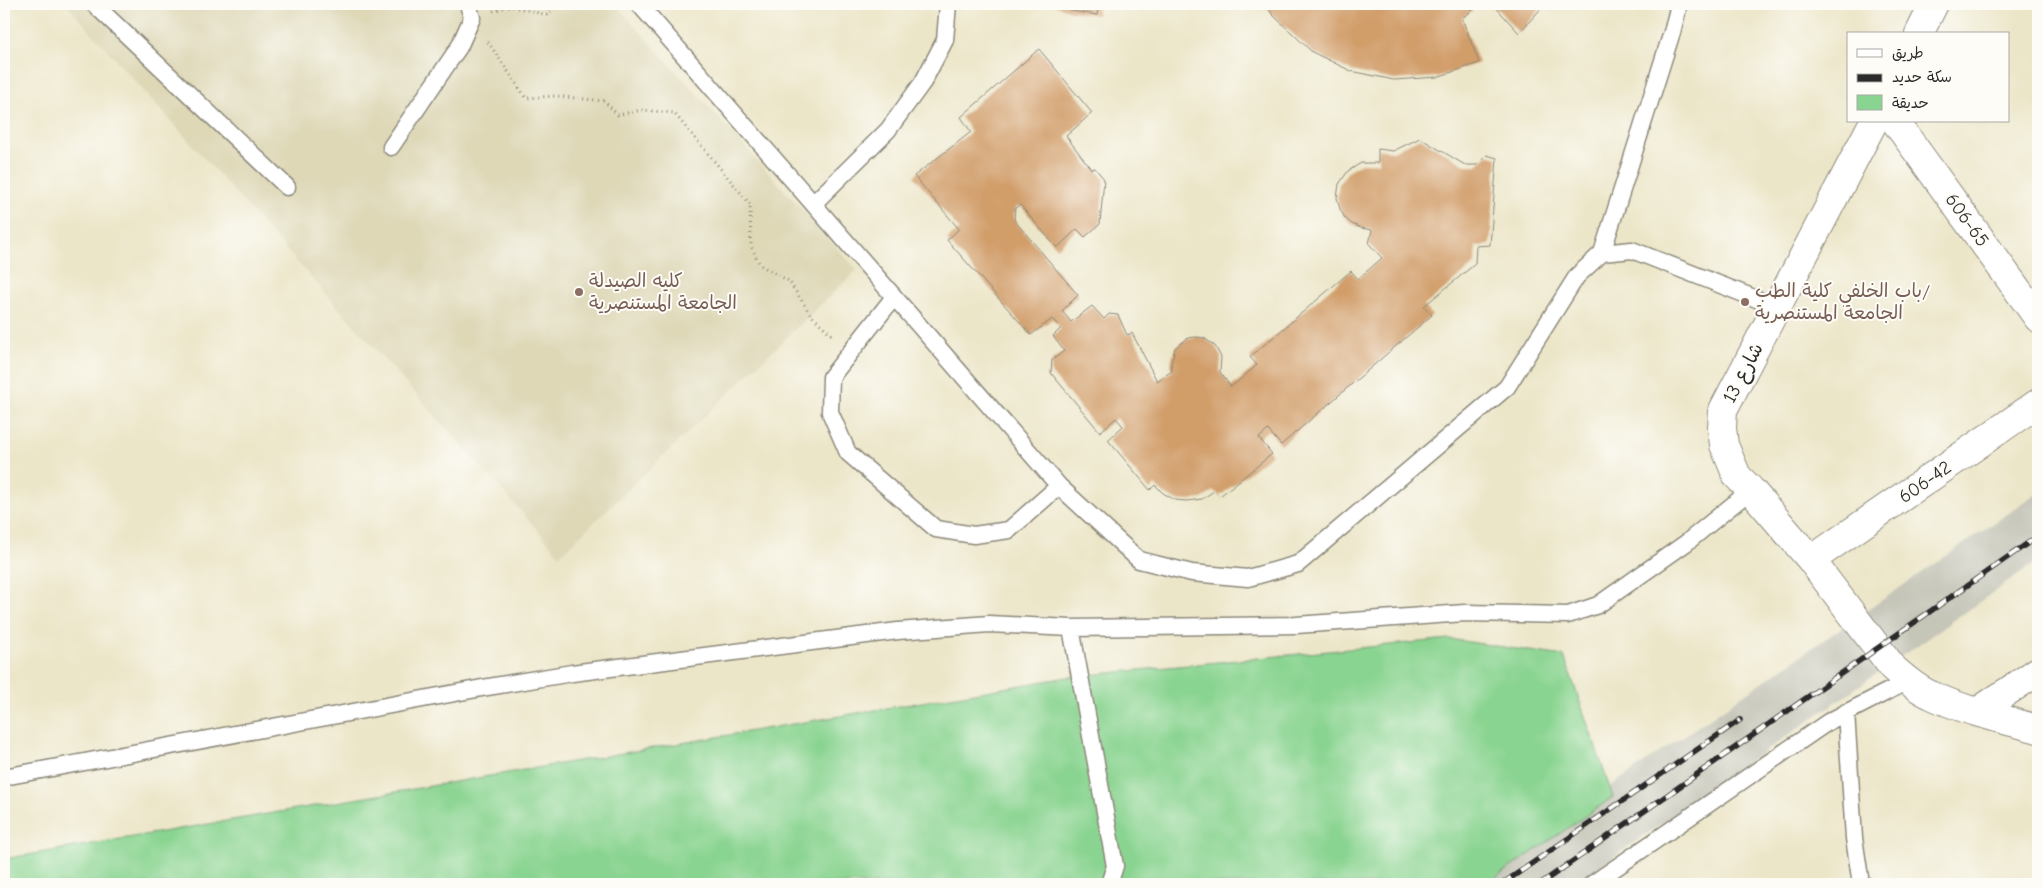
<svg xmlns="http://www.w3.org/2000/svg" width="2042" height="888" font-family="'Comic Neue','Playpen Sans Arabic',sans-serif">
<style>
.built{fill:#ded8b7}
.industrial{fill:#c5c5b8}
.green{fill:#8ad491;stroke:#5a805e}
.building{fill:#d19e6b}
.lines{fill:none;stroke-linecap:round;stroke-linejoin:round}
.lane-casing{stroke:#8c887a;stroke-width:19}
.street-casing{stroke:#8c887a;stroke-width:30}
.path{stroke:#8c887a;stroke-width:3;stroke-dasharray:1 4;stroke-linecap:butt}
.lane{stroke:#fff;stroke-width:16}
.street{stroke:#fff;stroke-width:28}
.rail-casing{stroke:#2b2b2b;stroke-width:5.5}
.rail{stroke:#fdfcf7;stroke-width:4;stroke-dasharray:11;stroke-linecap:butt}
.education-dot{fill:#8d6e63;stroke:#fdfcf7;stroke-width:2}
.labels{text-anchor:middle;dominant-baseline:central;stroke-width:4;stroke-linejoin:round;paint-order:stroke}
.street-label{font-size:19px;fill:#2b2b2b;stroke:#fdfcf7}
.education-label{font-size:19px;fill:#785e54;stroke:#fdfcf7;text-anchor:start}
</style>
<rect width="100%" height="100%" fill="#fdfcf7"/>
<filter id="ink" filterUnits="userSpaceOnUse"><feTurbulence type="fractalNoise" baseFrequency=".02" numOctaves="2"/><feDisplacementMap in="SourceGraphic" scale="10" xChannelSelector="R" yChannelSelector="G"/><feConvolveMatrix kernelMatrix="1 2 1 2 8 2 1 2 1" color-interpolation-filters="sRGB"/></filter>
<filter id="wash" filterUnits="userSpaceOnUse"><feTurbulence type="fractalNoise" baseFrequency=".0096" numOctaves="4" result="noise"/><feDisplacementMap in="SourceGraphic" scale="20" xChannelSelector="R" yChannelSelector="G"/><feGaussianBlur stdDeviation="1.12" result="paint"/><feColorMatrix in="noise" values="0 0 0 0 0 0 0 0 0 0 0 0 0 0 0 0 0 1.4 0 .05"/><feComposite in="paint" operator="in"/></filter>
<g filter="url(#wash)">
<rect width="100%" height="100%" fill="#ece6c9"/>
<path class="built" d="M 66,4 L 615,4 L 857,270 L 560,555 Z"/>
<path class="industrial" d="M 2038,493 L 2038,561 L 1575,884 L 1468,884 Z"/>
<path class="green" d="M 1449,639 L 1564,656 L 1613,797 L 1486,884 L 4,884 L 4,859 L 1068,677 Z"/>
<g id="blocks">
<path class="building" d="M 1052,4 L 1099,4 L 1097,15 L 1071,11 Z
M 1266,4 L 1481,4 L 1462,18 L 1479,63 L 1437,77 L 1394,80 L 1351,71 L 1312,52 L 1272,14 Z
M 1493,4 L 1545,4 L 1519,33 Z
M 1039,49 L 1092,113 L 1066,136 L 1091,169 L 1095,168 L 1104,179 L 1100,224 L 1085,237 L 1077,229 L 1057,248 L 1020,205 L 1015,208 L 1014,220 L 1078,295 L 1062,311 L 1071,322 L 1092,306 L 1104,319 L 1109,314 L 1118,315 L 1127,335 L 1132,333 L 1157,381 L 1172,371 L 1171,363 L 1175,348 L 1188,338 L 1196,337 L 1204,338 L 1215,346 L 1221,357 L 1220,372 L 1231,387 L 1257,365 L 1250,357 L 1351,271 L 1358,279 L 1382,258 L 1369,244 L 1372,230 L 1361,228 L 1352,224 L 1345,218 L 1340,209 L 1337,198 L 1339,184 L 1348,171 L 1361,163 L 1378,163 L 1378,149 L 1393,151 L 1420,138 L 1465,165 L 1477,165 L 1487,155 L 1497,158 L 1490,245 L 1476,246 L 1475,264 L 1424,306 L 1432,315 L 1281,445 L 1268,430 L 1259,438 L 1272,454 L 1220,496 L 1214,491 L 1202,499 L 1187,501 L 1175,500 L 1163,493 L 1155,485 L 1150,490 L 1108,440 L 1123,426 L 1116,418 L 1100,432 L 1051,373 L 1052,360 L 1064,351 L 1053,336 L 1061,328 L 1052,319 L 1031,335 L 947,240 L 959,229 L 914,176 L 971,132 L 961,117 Z"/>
</g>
</g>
<g filter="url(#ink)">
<use href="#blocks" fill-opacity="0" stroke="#8c887a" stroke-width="1"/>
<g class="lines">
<defs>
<path id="lane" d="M 94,4 L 287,187
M 639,4 L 1059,486 L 1139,560 L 1192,573 L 1248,578 L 1298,564 L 1507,387 L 1577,276 L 1602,253 L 1632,250 L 1777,307
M 391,147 L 459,47 L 472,18 L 468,4
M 813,204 L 888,130 L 923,82 L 945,40 L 948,4
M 1602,253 L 1673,29 L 1679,4
M 894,297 L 831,377 L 830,412 L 848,453 L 936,529 L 974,535 L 1009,530 L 1059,486
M 1071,628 L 1115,866 L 1109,884
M 1846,712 L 1854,838 L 1861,884
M 4,777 L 482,688 L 572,673 L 898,631 L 989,624 L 1071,628 L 1296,625 L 1465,613 L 1568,615 L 1598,605 L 1686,543 L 1751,490
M 1592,884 L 1828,722 L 1908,681"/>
<path id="street" d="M 1919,34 L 1934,4
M 1874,121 L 1723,410 L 1722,428 L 1724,445 L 1737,476 L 1751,490 L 1811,560 L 1893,668 C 1904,678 1917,689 1931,695 C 1965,711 2002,719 2038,729
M 1895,121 L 2038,318
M 1811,560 L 2038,403
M 1977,712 L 2038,671"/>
</defs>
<use href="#lane" class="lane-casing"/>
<use href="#street" class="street-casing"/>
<path class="path" d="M 493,11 L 510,6 L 547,15 L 559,4
M 488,42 L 526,98 L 556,96 L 604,101 L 618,115 L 641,110 L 674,113 L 750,204 L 751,246 L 760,265 L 789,281 L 811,315 L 833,336"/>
<use href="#lane" class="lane"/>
<use href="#street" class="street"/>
<defs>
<path id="rail" d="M 1502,884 L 1740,720
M 1540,884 L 2038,536"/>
</defs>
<use href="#rail" class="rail-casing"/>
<use href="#rail" class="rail"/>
</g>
</g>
<g class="education-dot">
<circle cx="579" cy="292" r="5"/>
<circle cx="1745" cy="302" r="5"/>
</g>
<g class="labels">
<g class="street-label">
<text transform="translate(1967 220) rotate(54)">606-65</text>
<text transform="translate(1743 373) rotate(-62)">شارع 13</text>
<text transform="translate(1925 482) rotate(-35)">606-42</text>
</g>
<g class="education-label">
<text x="589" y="281">كليه الصيدلة<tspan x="589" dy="22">الجامعة المستنصرية</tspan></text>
<text x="1755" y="291">باب الخلفي كلية الطب/<tspan x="1755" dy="22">الجامعة المستنصرية</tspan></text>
</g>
</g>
<rect width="2042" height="888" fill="none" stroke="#fdfcf7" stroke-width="20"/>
<rect x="1847" y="32" width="162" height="90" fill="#fdfcf7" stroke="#a9a8a5"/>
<rect x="1857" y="49" width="25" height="8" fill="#ffffff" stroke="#a9a8a5"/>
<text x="1892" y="58" font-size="15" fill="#2b2b2b">طريق</text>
<rect x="1857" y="74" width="25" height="8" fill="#2b2b2b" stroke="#a9a8a5"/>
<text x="1892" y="82" font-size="15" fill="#2b2b2b">سكة حديد</text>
<rect x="1857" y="95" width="25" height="15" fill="#8ad491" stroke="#a9a8a5"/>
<text x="1892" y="108" font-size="15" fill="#2b2b2b">حديقة</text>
</svg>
